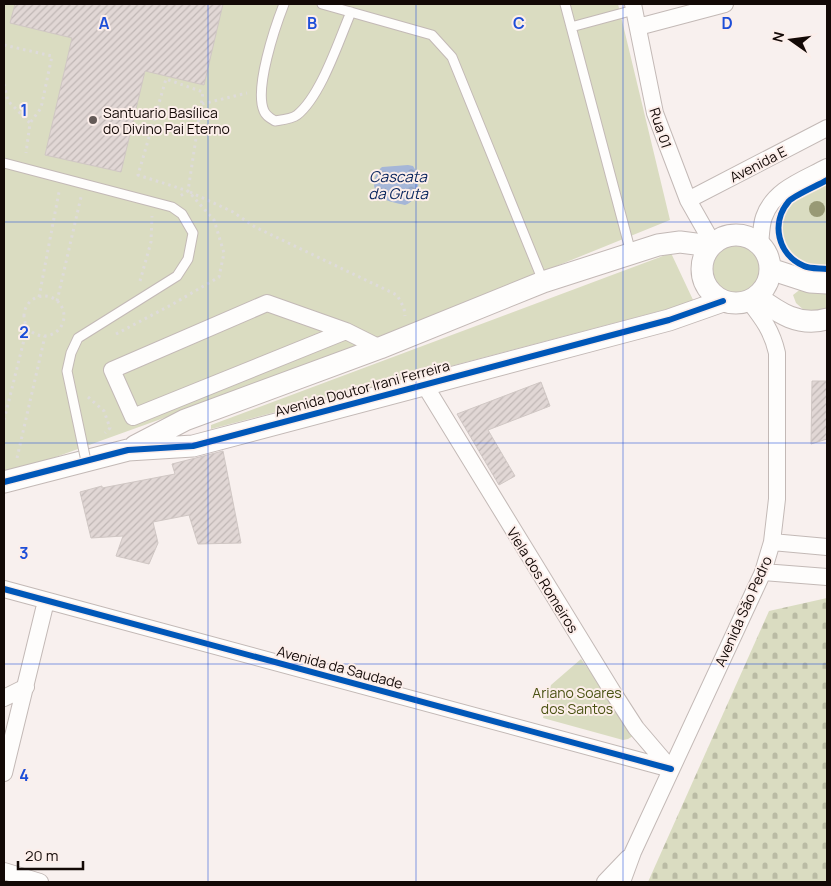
<svg xmlns="http://www.w3.org/2000/svg" width="831" height="886" font-family="Manrope,sans-serif">
<style>
.green{fill:#dadcc1}
.cemetery{fill:url(#cemetery-stones)}
.water{fill:url(#water-ripples)}
.building{fill:url(#building-hatch);stroke:#d0c7c4}
.lines{fill:none;stroke-linecap:round;stroke-linejoin:round}
.service-casing{stroke:#c3b9b6;stroke-width:11}
.minor-casing{stroke:#c3b9b6;stroke-width:18}
.tertiary-casing{stroke:#c3b9b6;stroke-width:23}
.path{stroke:#dedbda;stroke-width:3;stroke-dasharray:2.5 4;stroke-linecap:butt}
.service{stroke:#fefdfc;stroke-width:9}
.minor{stroke:#fefdfc;stroke-width:16}
.tertiary{stroke:#fefdfc;stroke-width:21}
.service-bridge-casing{stroke:#c3b9b6;stroke-width:11;stroke-linecap:butt}
.service-bridge{stroke:#fefdfc;stroke-width:9}
.cycleway-casing{stroke:#fceeea;stroke-width:9}
.cycleway{stroke:#0057b8;stroke-width:6}
.tree{fill:#989975}
.grid{fill:none;stroke:#1d4ed8;stroke-width:1;stroke-opacity:0.55}
.poi-dot{fill:#635a57;stroke:#fceeea;stroke-width:2}
.labels{text-anchor:middle;dominant-baseline:central;stroke-width:4;stroke-linejoin:round;paint-order:stroke}
.poi-label{font-size:14px;fill:#130906;stroke:#fceeea;text-anchor:start}
.street-label{font-size:14px;fill:#130906;stroke:#fceeea}
.park-label{font-size:14px;fill:#4a5212;stroke:#fceeea}
.water-label{font-size:15px;font-style:italic;fill:#08245d;stroke:#fceeea}
.grid-label{font-size:16px;text-anchor:middle;font-weight:bold;fill:#1d4ed8;stroke:#fceeea;stroke-width:4;stroke-linejoin:round;paint-order:stroke}
</style>
<defs>
<pattern id="cemetery-stones" width="16" height="16" patternUnits="userSpaceOnUse" patternTransform="scale(1.25)"><rect width="16" height="16" fill="#dadcc1"/><path d="M2 7V4a2 2 0 0 1 4 0v3zM10 15v-3a2 2 0 0 1 4 0v3z" fill="#babba4"/></pattern>
<pattern id="water-ripples" width="26" height="14" patternUnits="userSpaceOnUse" patternTransform="scale(1.25)"><rect width="26" height="14" fill="#a5b6d7"/><path d="M2 4q2-2 4 0t4 0M15 11q2-2 4 0t4 0" fill="none" stroke="#8d9bb7"/></pattern>
<pattern id="building-hatch" width="6" height="6" patternUnits="userSpaceOnUse" patternTransform="scale(1.25)"><rect width="6" height="6" fill="#e1d7d5"/><path d="M-1 1l2-2M0 6l6-6M5 7l2-2" fill="none" stroke="#c0b7b5"/></pattern>
</defs>
<rect width="100%" height="100%" fill="#f8f0ee"/>
<path class="green" d="M 4,4 L 618,4 L 670,220 L 325,360 L 42,462 L 4,472 Z
M 827,178 L 827,272 C 820,271 811,271 804,269 C 775,259 769,224 786,201 C 791,195 819,182 827,178 Z
M713 269a24 24 0 1 1 48 0a24 24 0 1 1-48 0Z
M 671,253 L 694,302 L 211,429 L 211,425 Z
M 802,288 L 827,290 L 827,309 L 821,311 L 805,311 L 796,303 L 793,295 Z
M 581,659 L 629,724 L 633,736 L 628,739 L 623,740 L 543,718 L 551,685 Z"/>
<path class="cemetery" d="M 827,598 L 827,882 L 648,882 L 769,611 Z"/>
<path class="water" d="M 408,165 L 413,166 C 422,179 420,200 405,205 C 397,203 389,202 382,198 C 370,190 373,175 382,167 Z"/>
<path class="building" d="M 15,4 L 223,4 L 204,85 L 145,71 L 121,172 L 45,155 L 72,38 L 10,23 Z
M 812,381 L 827,381 L 827,439 L 811,444 Z
M 541,382 L 550,406 L 488,430 L 515,476 L 499,485 L 457,414 Z
M 223,451 L 241,543 L 198,544 L 189,515 L 153,522 L 158,543 L 149,564 L 116,556 L 123,536 L 91,538 L 80,492 L 102,486 L 102,488 L 175,474 L 172,464 Z"/>
<g class="lines">
<defs>
<path id="service" d="M 284,4 C 275,27 254,89 264,111 C 266,116 270,118 275,121 C 281,120 292,119 297,115 C 321,96 339,40 351,12
M 322,4 L 432,35 L 452,57 L 543,281
M 565,4 L 631,253
M 571,27 L 634,10"/>
<path id="minor" d="M 633,4 L 655,113 L 688,200 L 713,244
M 638,27 L 725,4
M 688,200 L 827,128
M 760,245 C 761,236 761,225 764,217 C 774,189 803,180 827,167
M 346,331 L 133,417 L 112,370 L 267,303 L 346,331 L 380,348
M 424,384 L 614,694 L 636,728 L 671,769
M 772,542 L 827,547
M 763,572 L 827,577
M 4,589 L 671,769
M 4,698 L 26,687
M 4,773 L 46,601
M 4,871 L 40,882
M 605,882 L 628,858
M 622,882 L 633,852 L 763,572 L 772,542 L 777,499 L 777,353 C 772,331 763,319 749,301"/>
<path id="tertiary" d="M702 269a34 34 0 1 1 68 0a34 34 0 1 1-68 0Z
M 770,269 L 810,282 L 827,283
M 757,297 C 779,313 799,327 827,319
M 135,446 L 185,420 L 380,348 L 543,282 L 658,245 L 680,242 L 711,246
M 4,482 L 128,450 L 193,446 L 669,320 L 723,301"/>
</defs>
<use href="#service" class="service-casing"/>
<use href="#minor" class="minor-casing"/>
<use href="#tertiary" class="tertiary-casing"/>
<path class="path" d="M 4,45 L 52,56 L 41,108 L 30,123
M 4,84 L 8,101 L 30,123 L 26,153
M 202,104 L 247,93
M 190,192 L 233,212 L 255,227 L 397,295 L 404,308 L 405,316
M 140,281 L 151,242 L 152,216
M24 316a20 20 0 1 1 40 0a20 20 0 1 1-40 0Z
M 39,297 L 59,192
M 57,301 L 81,197
M 116,334 L 173,304 L 219,277 L 224,253 L 214,220 L 188,191 L 138,175 L 166,79 L 203,92 L 188,191 L 180,196
M 88,397 L 104,411 L 110,428 L 105,433
M 4,420 L 27,328
M 17,458 L 45,336"/>
<use href="#service" class="service"/>
<use href="#minor" class="minor"/>
<use href="#tertiary" class="tertiary"/>
<defs>
<path id="service-bridge" d="M 4,163 L 172,207 L 182,214 L 193,233 L 188,259 L 177,276 L 78,338 L 71,353 L 67,371 L 86,461"/>
</defs>
<use href="#service-bridge" class="service-bridge-casing"/>
<use href="#service-bridge" class="service-bridge"/>
<defs>
<path id="cycleway" d="M 827,180 C 819,185 795,195 789,201 C 770,223 778,255 804,266 C 810,269 820,268 827,269
M 4,482 L 128,450 L 193,446 L 669,320 L 723,301
M 4,589 L 671,769"/>
</defs>
<use href="#cycleway" class="cycleway-casing"/>
<use href="#cycleway" class="cycleway"/>
</g>
<circle class="tree" cx="817" cy="209" r="8"/>
<path class="grid" d="M 208,4 L 208,882M 416,4 L 416,882M 623,4 L 623,882M 4,222 L 827,222M 4,443 L 827,443M 4,664 L 827,664"/>
<circle class="poi-dot" cx="93" cy="120" r="5"/>
<g class="labels">
<g class="poi-label">
<text x="103" y="112">Santuario Basílica<tspan x="103" dy="16">do Divino Pai Eterno</tspan></text>
</g>
<g class="street-label">
<text transform="translate(661 128) rotate(72)">Rua 01</text>
<text transform="translate(758 164) rotate(-27)">Avenida E</text>
<text transform="translate(362 388) rotate(-15)">Avenida Doutor Irani Ferreira</text>
<text transform="translate(543 580) rotate(58)">Viela dos Romeiros</text>
<text transform="translate(743 611) rotate(-66)">Avenida São Pedro</text>
<text transform="translate(340 667) rotate(15)">Avenida da Saudade</text>
</g>
<g class="park-label">
<text x="577" y="692">Ariano Soares<tspan x="577" dy="16">dos Santos</tspan></text>
</g>
<g class="water-label">
<text x="398" y="176">Cascata<tspan x="398" dy="17">da Gruta</tspan></text>
</g>
</g>
<g class="grid-label">
<text x="104" y="29">A</text>
<text x="312" y="29">B</text>
<text x="519" y="29">C</text>
<text x="727" y="29">D</text>
<text x="24" y="116">1</text>
<text x="24" y="338">2</text>
<text x="24" y="559">3</text>
<text x="24" y="781">4</text>
</g>
<rect width="831" height="886" fill="none" stroke="#130906" stroke-width="10"/>
<g transform="translate(791 40) rotate(284)" stroke="#fceeea" stroke-width="4" paint-order="stroke">
<path d="M0-4L9 19L0 12L-9 19Z" fill="#130906"/>
<text y="-8" font-size="14" font-weight="bold" text-anchor="middle" fill="#130906">N</text>
</g>
<path d="M18 861v8h65v-8" fill="none" stroke="#130906" stroke-width="2.5"/>
<text x="25" y="861" font-size="15" fill="#130906" stroke="#fceeea" stroke-width="4" paint-order="stroke">20 m</text>
</svg>
